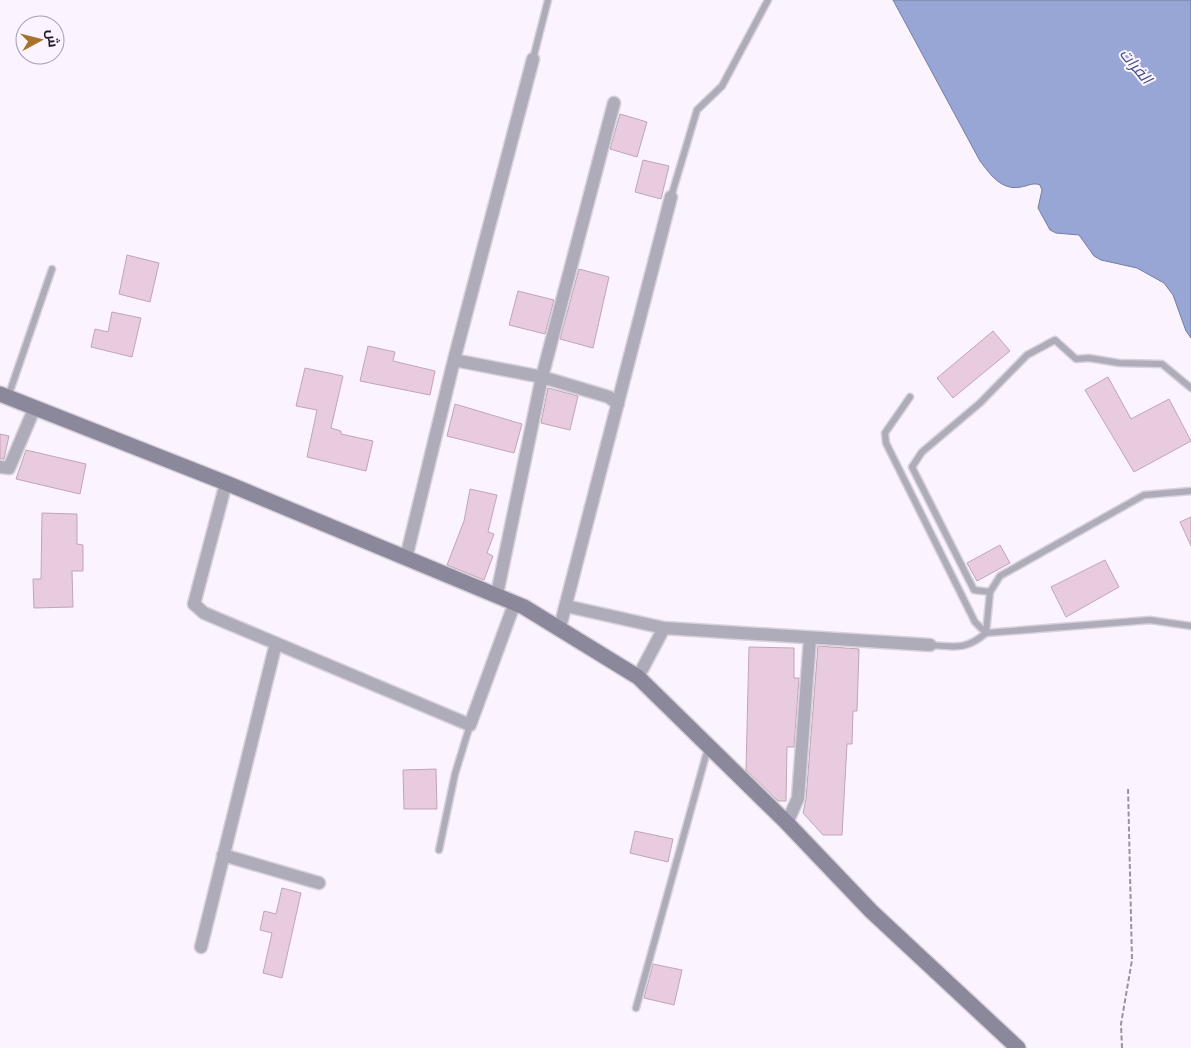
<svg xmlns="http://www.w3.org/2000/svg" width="1191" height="1048" font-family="'Times New Roman',Cairo,serif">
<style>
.water{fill:#98a6d5;stroke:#757da0}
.building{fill:#e8cbde;stroke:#c0a5b6}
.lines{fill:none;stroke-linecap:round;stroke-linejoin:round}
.service-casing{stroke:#d8d1db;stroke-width:9}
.minor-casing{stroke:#d8d1db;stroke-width:15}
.secondary-casing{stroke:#d8d1db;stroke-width:18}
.path{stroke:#9a939d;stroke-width:2;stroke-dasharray:5 2.5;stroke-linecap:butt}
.service{stroke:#afacb9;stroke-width:6}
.minor{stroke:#afacb9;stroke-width:12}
.secondary{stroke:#8c889b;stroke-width:15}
.labels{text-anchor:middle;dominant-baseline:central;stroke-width:4;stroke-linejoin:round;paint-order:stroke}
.water-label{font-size:16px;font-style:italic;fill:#3e4c88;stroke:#fbf4fe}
</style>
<rect width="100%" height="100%" fill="#fbf4fe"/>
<path class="water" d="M 893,0 L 1191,0 L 1191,338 L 1186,331 L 1173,295 L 1164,283 L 1137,268 L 1101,260 L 1094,256 L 1079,235 L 1056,233 L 1050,230 L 1038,208 L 1042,190 L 1040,185 C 1033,182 1028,186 1021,187 C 1001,191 990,174 980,161 Z"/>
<path class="building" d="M 620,114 L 647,122 L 637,157 L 610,149 Z
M 643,160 L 669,166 L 661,199 L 635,192 Z
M 127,255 L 159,263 L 150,302 L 119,294 Z
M 579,269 L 609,277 L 593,348 L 560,339 Z
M 518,291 L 554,300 L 545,334 L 509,325 Z
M 112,312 L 141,318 L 132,357 L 91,347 L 95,329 L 108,332 Z
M 993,331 L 1010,351 L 953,398 L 937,378 Z
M 368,346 L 395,352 L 393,361 L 435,371 L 430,395 L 360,381 Z
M 305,368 L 343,376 L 331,428 L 341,431 L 341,434 L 373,441 L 366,471 L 307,457 L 317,410 L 296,406 Z
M 1108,377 L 1131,419 L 1169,399 L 1191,441 L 1134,472 L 1085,390 Z
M 548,388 L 578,396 L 570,430 L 541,423 Z
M 455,404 L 522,424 L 514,453 L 447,436 Z
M 0,434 L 9,436 L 4,459 L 0,459 Z
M 26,450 L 86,464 L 80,494 L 16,479 Z
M 470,489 L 497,495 L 488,532 L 494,534 L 487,553 L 493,556 L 484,580 L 447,565 L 464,521 Z
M 42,513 L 77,514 L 77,544 L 83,545 L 83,571 L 72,571 L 73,607 L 34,608 L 33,579 L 41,579 Z
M 1191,517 L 1191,546 L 1180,522 Z
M 1000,545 L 1010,563 L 977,581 L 967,563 Z
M 1105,560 L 1119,587 L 1066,617 L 1051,587 Z
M 818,646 L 859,649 L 857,711 L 853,711 L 852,744 L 847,744 L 842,835 L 823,835 L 803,813 L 806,799 Z
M 749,647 L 794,648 L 794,678 L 799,678 L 794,747 L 787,747 L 786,801 L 778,801 L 746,770 Z
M 436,769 L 437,809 L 404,809 L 403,770 Z
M 635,831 L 673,839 L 668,862 L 630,853 Z
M 282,888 L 301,893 L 282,978 L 263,973 L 272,933 L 260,930 L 264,911 L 276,914 Z
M 653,964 L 682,970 L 674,1005 L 644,998 Z"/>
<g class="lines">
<defs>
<path id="service" d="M 533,59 L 548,0
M 671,197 L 697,110 L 722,86 L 768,0
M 8,397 L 52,269
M 910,397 L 885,433 L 886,443 L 975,622 L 986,633 L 1150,620 L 1191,626
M 990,592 L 974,590 L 912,467 L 922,452 L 980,403 L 1027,355 L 1055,340 L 1076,359 L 1089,358 L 1119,363 L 1162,364 L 1191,388
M 930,645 C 956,647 966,650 986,633 L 990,592 L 1000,576 L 1144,495 L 1191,491
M 439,850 L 455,774 L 470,725
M 636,1008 L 708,748"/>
<path id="minor" d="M 454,360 L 542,377 L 609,397 L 618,404
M 0,467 L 9,468 L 35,407
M 226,483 L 194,604 L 204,613 L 470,725 L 515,602
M 406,558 L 454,360 L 533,59
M 497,594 L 542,377 L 614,103
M 566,606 L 664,628 L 930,645
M 560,627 L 671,197
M 638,677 L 664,628
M 787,823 L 798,798 L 810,639
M 223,855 L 319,883
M 201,947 L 276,643"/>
<path id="secondary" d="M 0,394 L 226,483 L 524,607 L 638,677 L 787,823 L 871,911 L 1018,1048"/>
</defs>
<use href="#service" class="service-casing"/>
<use href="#minor" class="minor-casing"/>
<use href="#secondary" class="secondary-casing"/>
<path class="path" d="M 1122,1048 L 1121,1024 L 1132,960 L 1128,787"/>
<use href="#service" class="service"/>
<use href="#minor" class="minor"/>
<use href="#secondary" class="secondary"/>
</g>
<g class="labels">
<g class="water-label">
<text transform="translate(1136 66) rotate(50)">الفرات</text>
</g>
</g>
<g transform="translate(40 40) rotate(83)"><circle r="24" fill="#fbf4fe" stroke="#a59ea8"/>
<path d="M0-4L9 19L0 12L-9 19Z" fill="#a7732c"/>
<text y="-8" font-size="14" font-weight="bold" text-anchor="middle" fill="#231c26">ش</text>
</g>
</svg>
